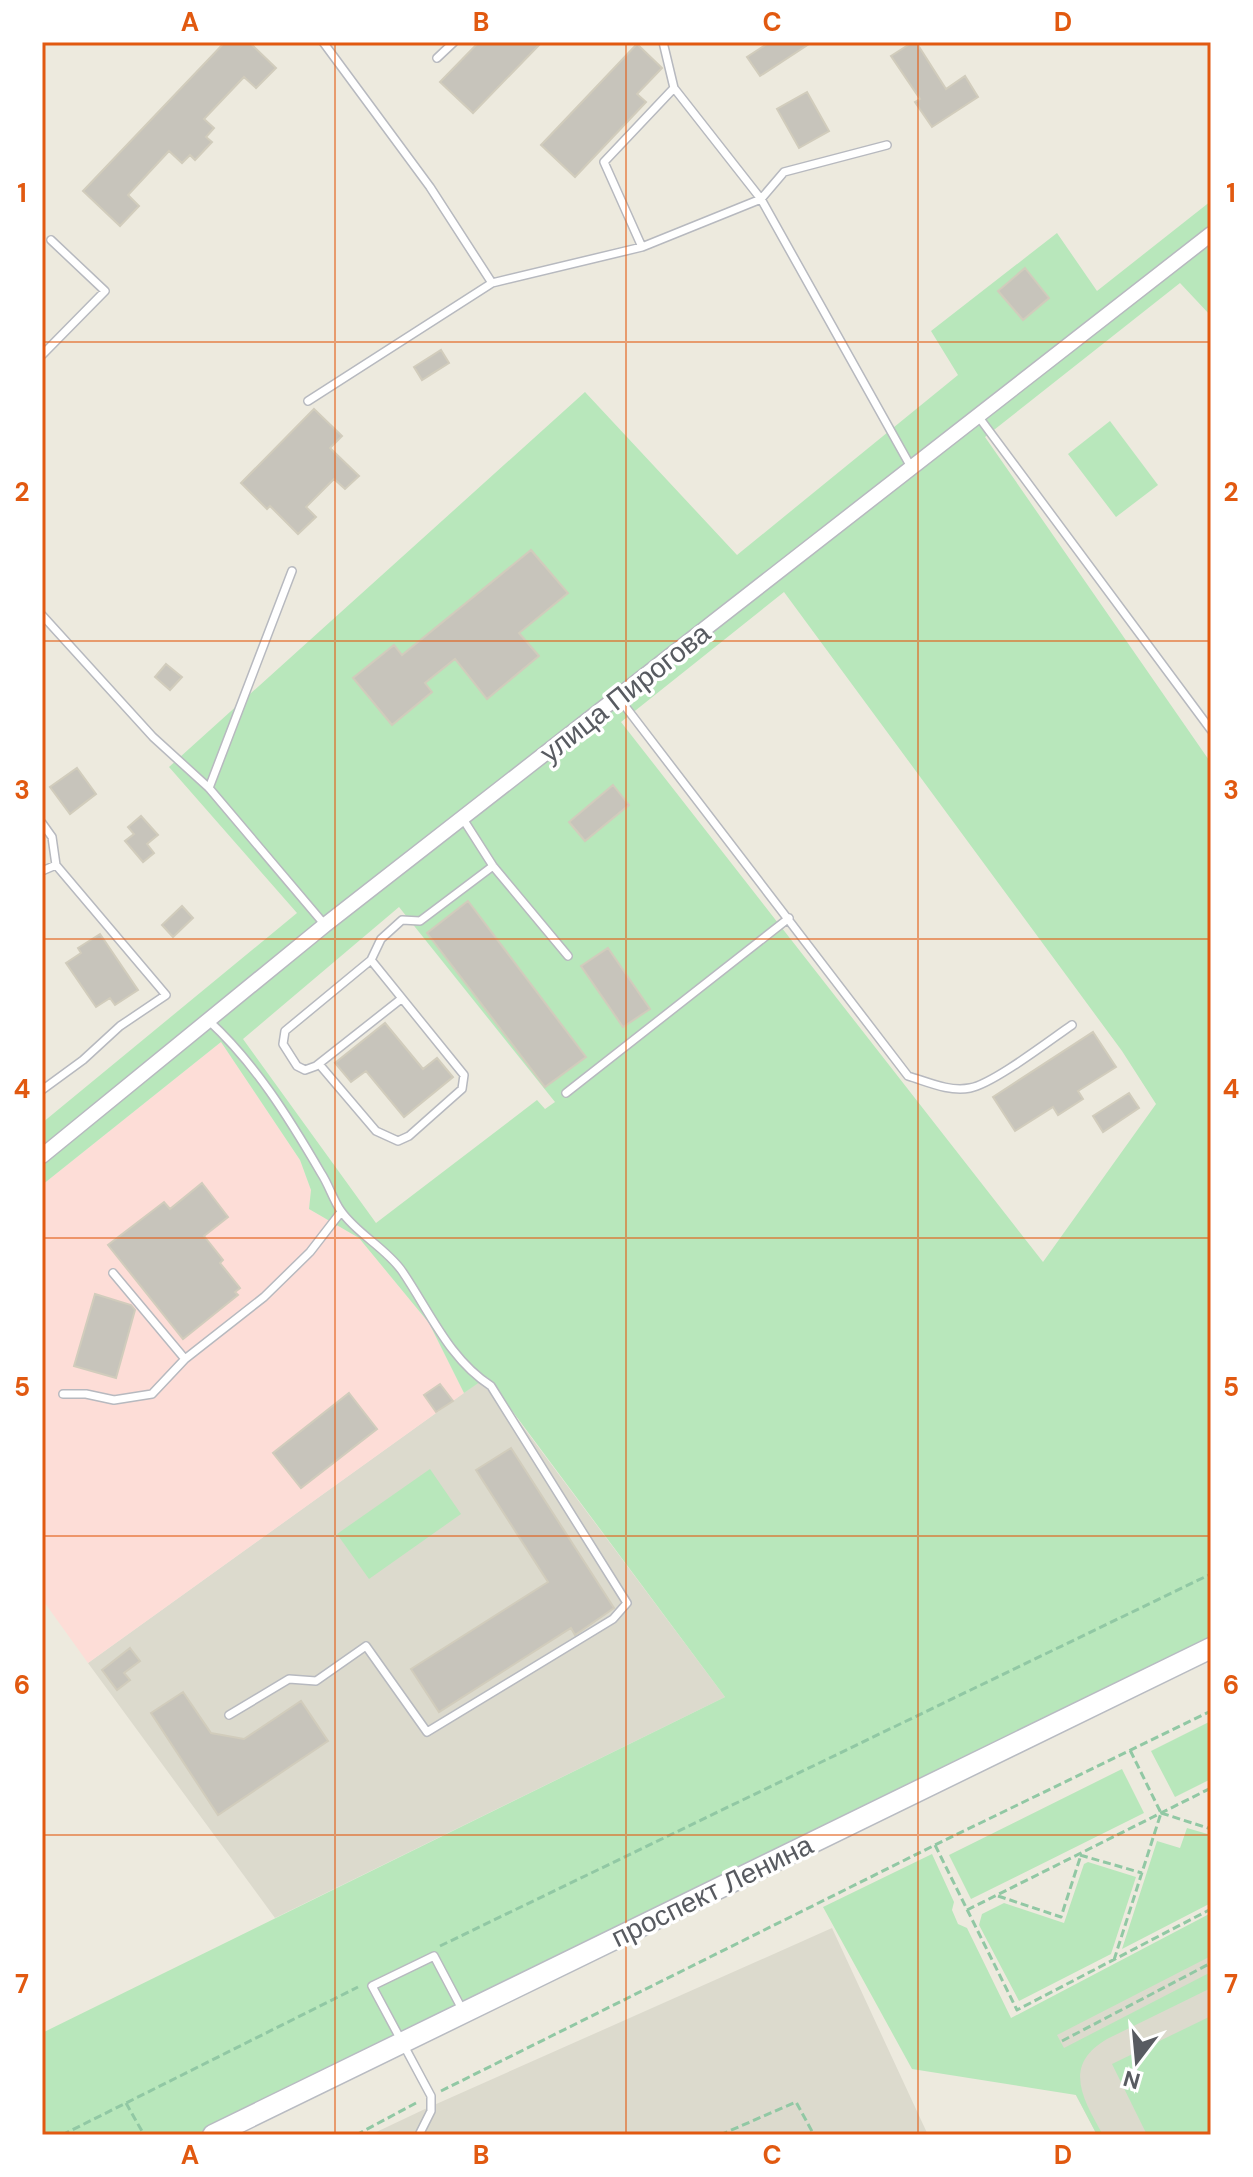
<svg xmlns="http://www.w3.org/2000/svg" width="1253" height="2177" font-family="'DM Sans',sans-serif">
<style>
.education{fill:#dcdacd}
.medical{fill:#fdddd7}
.green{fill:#b8e7bb;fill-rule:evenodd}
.building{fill:#c7c4bb;stroke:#d1ccbc;stroke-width:2}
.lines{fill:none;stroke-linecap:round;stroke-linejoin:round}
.service-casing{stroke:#b7b9bf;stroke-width:10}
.minor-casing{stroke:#b7b9bf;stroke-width:17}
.secondary-casing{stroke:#b8bbc2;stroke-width:23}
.path{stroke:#91c8a4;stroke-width:3;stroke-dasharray:8 4;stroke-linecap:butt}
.service{stroke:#fff;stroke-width:7}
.minor{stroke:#fff;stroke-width:14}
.secondary{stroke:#fff;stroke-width:20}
.grid{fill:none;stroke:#e15910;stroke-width:2;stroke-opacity:0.55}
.labels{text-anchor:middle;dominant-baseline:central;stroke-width:7;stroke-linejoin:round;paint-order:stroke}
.street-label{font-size:28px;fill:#585b61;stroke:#fff}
.neatline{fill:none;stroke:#e15910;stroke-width:3}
.grid-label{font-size:26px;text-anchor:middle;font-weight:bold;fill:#e15910}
</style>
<rect width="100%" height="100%" fill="#edeade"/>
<path class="education" d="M 486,1377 L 725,1697 L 275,1918 L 88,1663 Z
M 1211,1923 L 1211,2135 L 1097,2135 L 1033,2014 Z
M 832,1928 L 928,2135 L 370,2135 L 425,2109 Z"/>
<path class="medical" d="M 221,1042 L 300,1160 L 311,1190 L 309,1209 L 359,1238 L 429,1323 L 464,1393 L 88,1663 L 42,1599 L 42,1185 Z"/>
<path class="green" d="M 1211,201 L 1211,316 L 1180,283 L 985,437 L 1211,763 L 1211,1648 L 213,2135 L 42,2135 L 42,2033 L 725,1697 L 487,1377 L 464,1393 L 429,1323 L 359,1238 L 309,1209 L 311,1190 L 300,1160 L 221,1042 L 42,1185 L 42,1123 L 297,913 L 169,767 L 585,392 L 737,555 L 958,375 L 931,331 L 1057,233 L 1097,291 ZM 784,592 L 1122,1051 L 1156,1104 L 1043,1262 L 621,722 ZM 399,907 L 555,1102 L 545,1109 L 537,1100 L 376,1223 L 243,1039 Z
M 1110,421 L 1158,485 L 1116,517 L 1068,454 Z
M 430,1469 L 461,1514 L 369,1579 L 337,1534 Z
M 1211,1721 L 1211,1779 L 1175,1797 L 1151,1751 Z
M 1122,1769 L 1144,1813 L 971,1899 L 949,1855 Z
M 1187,1828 L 1211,1835 L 1211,1903 L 1122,1949 L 1157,1841 L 1180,1848 Z
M 932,1854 L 954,1902 L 952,1910 L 958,1924 L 967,1928 L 1011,2018 L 1211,1913 L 1211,1956 L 1057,2035 L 1064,2048 L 1211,1972 L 1211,1988 L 1107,2039 C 1061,2066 1084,2100 1103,2135 L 1097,2135 L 1076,2095 L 912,2069 L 823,1907 Z
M 1088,1862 L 1136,1877 L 1111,1954 L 1019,2001 L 979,1925 L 982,1914 L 1004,1903 L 1064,1923 L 1084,1864 Z
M 1211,2016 L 1211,2135 L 1147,2135 L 1112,2064 Z"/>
<path class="building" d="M 225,42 L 249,42 L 276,68 L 256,88 L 244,77 L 204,119 L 214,128 L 206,137 L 212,142 L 195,160 L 190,155 L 182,163 L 169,151 L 128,195 L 139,206 L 120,226 L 83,191 Z
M 479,42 L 542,42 L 473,113 L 440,82 Z
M 770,42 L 812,42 L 760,76 L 747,57 Z
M 913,42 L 916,42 L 946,89 L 965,76 L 978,97 L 932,127 L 915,102 L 920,99 L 891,56 Z
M 637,44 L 662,68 L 637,94 L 646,102 L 575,177 L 541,145 Z
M 807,92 L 829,131 L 799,148 L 777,109 Z
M 1025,268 L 1049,298 L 1023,320 L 998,291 Z
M 441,350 L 449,363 L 422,380 L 414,367 Z
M 314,409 L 342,436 L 330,448 L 359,476 L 345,489 L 334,479 L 306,507 L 316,517 L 298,534 L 270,506 L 267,509 L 241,483 Z
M 531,550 L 568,593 L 519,633 L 539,656 L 487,699 L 455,659 L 425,683 L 432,692 L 392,725 L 353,678 L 394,645 L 402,655 Z
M 166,664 L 182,677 L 170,690 L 155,677 Z
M 77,768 L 96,794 L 70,814 L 50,787 Z
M 613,785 L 629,805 L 585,841 L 569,822 Z
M 141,816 L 158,835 L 147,844 L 154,853 L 143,862 L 125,841 L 134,834 L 128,827 Z
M 468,901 L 586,1057 L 545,1087 L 427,933 Z
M 182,906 L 193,918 L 173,937 L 162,925 Z
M 100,934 L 138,990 L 115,1005 L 110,998 L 96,1007 L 66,963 L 81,953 L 78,948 Z
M 608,948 L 650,1009 L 623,1027 L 581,966 Z
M 385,1023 L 423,1069 L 437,1058 L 453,1077 L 404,1117 L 366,1071 L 351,1082 L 335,1063 Z
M 1093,1032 L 1116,1067 L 1078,1091 L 1083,1099 L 1058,1115 L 1053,1107 L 1015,1131 L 993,1097 Z
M 1129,1093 L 1139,1108 L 1103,1132 L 1093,1116 Z
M 202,1183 L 228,1217 L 204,1236 L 223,1260 L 220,1263 L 240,1288 L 235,1292 L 238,1295 L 183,1339 L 108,1245 L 164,1202 L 170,1209 Z
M 95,1294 L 131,1305 L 135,1310 L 116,1378 L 74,1366 Z
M 440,1384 L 453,1401 L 436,1412 L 424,1395 Z
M 349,1393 L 377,1429 L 301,1488 L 273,1453 Z
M 511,1448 L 614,1608 L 575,1635 L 571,1628 L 439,1712 L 411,1669 L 548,1582 L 476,1470 Z
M 130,1648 L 140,1661 L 124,1673 L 130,1680 L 117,1690 L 102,1670 Z
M 183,1692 L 211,1733 L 244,1739 L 301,1701 L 328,1741 L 218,1815 L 151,1713 Z"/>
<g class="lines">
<defs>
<path id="service" d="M 663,42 L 674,88 L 761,199 L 911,467
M 437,58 L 454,42
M 642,247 L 604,162 L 674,88
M 492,283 L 642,247 L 761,199 L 784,172 L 887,145
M 42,355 L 105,291 L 51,240
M 308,401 L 492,283 L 430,187 L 323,42
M 978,416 L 1211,730
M 42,615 L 153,737 L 209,788 L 325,925
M 618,697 L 908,1076 C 928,1082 949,1092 970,1088 C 993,1084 1050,1040 1072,1025
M 209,788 L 292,571
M 463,819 L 493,866 L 568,956
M 42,823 L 52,837 L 56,865 L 166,995 L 120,1026 L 83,1060 L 42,1090
M 42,871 L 56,865
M 401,999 L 316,1066 L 305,1070 L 297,1066 L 283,1044 L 285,1031 L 371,960 L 381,939 L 402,920 L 420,921 L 493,866
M 208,1020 C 255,1063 289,1118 321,1173 C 329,1185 333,1200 341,1211 C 357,1234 386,1248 402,1271 C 430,1312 449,1359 491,1386 L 627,1603 L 613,1619 L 427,1732 L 366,1646 L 316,1681 L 289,1679 L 229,1715
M 319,1064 L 376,1131 L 398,1141 L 409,1136 L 462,1089 L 464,1075 L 371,960
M 566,1093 L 789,918
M 113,1273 L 185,1359
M 63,1394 L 86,1394 L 114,1400 L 152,1394 L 185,1359 L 264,1297 L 310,1252 L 341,1212
M 419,2135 L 431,2111 L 431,2096 L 372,1986 L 434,1956 L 463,2011"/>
<path id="minor" d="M 42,1156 L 325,925 L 1211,234"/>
<path id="secondary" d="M 213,2135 L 1211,1648"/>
</defs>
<use href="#service" class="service-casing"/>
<use href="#minor" class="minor-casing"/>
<use href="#secondary" class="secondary-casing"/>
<path class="path" d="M 1161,1813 L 1211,1829
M 935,1845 L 1017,2010 L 1211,1909
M 1080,1855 L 1142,1873
M 998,1896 L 1061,1917 L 1081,1855
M 967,1910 L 1211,1788
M 440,1946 L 1211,1574
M 1114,1960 L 1161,1813 L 1130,1750
M 1062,2041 L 1211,1963
M 441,2091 L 935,1845 L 1211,1711
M 126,2103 L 143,2133
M 62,2135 L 358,1987
M 356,2135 L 416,2103
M 720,2135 L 796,2102 L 814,2135"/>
<use href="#service" class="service"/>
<use href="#minor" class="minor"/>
<use href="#secondary" class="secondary"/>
</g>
<path class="grid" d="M 335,42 L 335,2135M 626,42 L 626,2135M 918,42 L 918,2135M 42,342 L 1211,342M 42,641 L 1211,641M 42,939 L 1211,939M 42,1238 L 1211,1238M 42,1536 L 1211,1536M 42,1835 L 1211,1835"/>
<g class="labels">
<g class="street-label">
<text transform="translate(625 693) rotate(-38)">улица Пирогова</text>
<text transform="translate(712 1891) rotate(-26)">проспект Ленина</text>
</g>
</g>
<rect width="1253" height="2177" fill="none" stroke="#ffffff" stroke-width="88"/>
<g transform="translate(1137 2061) rotate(196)" stroke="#ffffff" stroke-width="6" paint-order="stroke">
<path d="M0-6L14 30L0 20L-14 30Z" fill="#585b61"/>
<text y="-12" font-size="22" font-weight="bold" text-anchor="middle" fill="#585b61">N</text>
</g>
<rect x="44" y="44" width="1165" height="2089" class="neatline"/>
<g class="grid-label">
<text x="190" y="31">A</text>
<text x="481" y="31">B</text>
<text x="772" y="31">C</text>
<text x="1063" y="31">D</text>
<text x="22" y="202">1</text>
<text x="1231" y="202">1</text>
<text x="22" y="501">2</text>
<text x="1231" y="501">2</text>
<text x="22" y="799">3</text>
<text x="1231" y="799">3</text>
<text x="22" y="1098">4</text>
<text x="1231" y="1098">4</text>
<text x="22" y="1396">5</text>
<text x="1231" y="1396">5</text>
<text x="22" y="1694">6</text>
<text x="1231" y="1694">6</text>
<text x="22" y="1993">7</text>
<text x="1231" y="1993">7</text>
<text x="190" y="2164">A</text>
<text x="481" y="2164">B</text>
<text x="772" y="2164">C</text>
<text x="1063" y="2164">D</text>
</g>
</svg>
